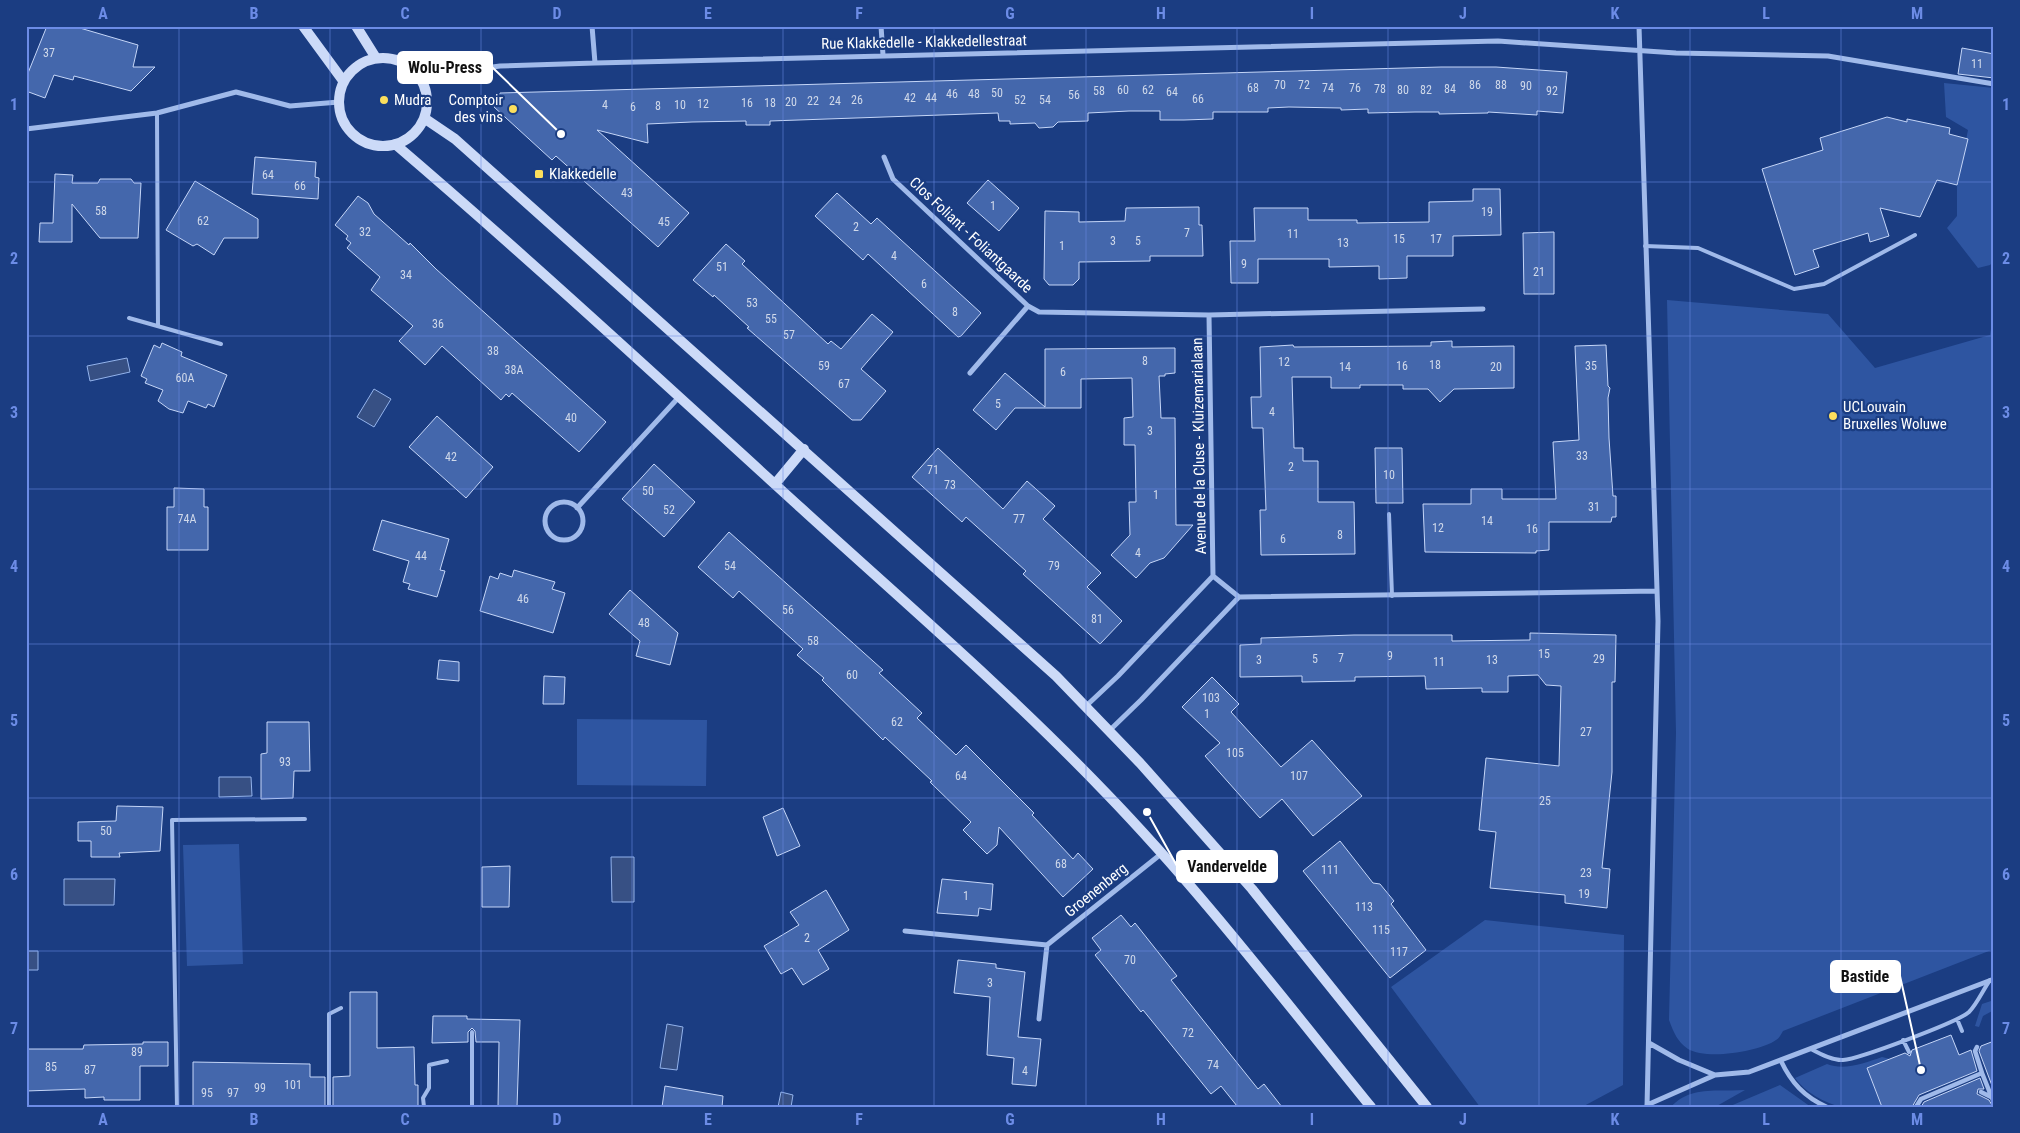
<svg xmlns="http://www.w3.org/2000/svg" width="2020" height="1133" font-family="'Roboto Condensed',sans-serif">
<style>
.green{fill:#2e55a1}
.water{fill:#375084;stroke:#93b3ec}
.building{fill:#4467ac;stroke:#c5d6f8}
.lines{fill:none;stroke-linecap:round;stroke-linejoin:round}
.service{stroke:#a0baea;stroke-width:4}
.pedestrian{stroke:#a0baea;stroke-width:4.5}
.minor{stroke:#a0baea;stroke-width:5}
.secondary{stroke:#ccdaf8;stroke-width:10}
.grid{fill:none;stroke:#6c8ce6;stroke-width:1;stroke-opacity:0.55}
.poi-dot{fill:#fcdf5d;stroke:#1b3d82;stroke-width:2}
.labels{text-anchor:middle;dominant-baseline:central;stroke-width:4.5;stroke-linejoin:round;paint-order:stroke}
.number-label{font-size:12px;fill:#d0d9ea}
.street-label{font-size:15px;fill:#fff;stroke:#1b3d82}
.poi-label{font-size:15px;fill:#fff;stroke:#1b3d82;text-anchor:start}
.leader{fill:none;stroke:#fff;stroke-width:2}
.callout-dot{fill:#fff;stroke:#1b3d82;stroke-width:2}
.callout{fill:#fff;stroke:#fff;stroke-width:2}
.callout-label{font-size:16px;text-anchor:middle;font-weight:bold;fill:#111}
.neatline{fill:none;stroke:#6c8ce6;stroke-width:2}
.grid-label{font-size:16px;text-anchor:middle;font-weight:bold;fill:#6c8ce6}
</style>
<rect width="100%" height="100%" fill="#1b3d82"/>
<path class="green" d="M 1944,83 L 1994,88 L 1994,261 L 1990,265 L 1978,268 L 1947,228 L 1957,216 L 1957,185 L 1968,130 L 1946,117 Z
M 1667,300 L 1828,314 L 1875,368 L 1990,335 L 1994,310 L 1994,949 L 1783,1031 C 1781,1034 1779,1039 1776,1040 C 1759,1052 1706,1060 1688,1049 C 1677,1041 1674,1033 1669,1020 L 1676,733 Z
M 577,719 L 707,720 L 706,786 L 577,785 Z
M 239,844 L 243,964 L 187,966 L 183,845 Z
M 1485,920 L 1624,935 L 1623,1085 L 1582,1107 L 1480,1107 L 1391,987 Z
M 1994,1000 L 1994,1010 L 1983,1016 L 1979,1027 L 1975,1026 L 1982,1004 Z
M 1882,1057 L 1890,1059 L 1867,1068 L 1882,1107 C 1869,1107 1854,1109 1842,1107 C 1824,1103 1805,1092 1795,1078 L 1827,1064 C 1844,1071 1865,1063 1882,1057 Z
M 1780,1085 L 1811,1107 L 1728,1107 Z
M 1745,1090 L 1715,1107 L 1671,1107 C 1690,1085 1719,1092 1745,1090 Z"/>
<path class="water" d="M 127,358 L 130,372 L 90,381 L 87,366 Z
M 374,389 L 391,399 L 374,427 L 357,417 Z
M 219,777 L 251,777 L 252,796 L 219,797 Z
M 611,857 L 634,857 L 634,902 L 612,902 Z
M 64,879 L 115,879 L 114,905 L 64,905 Z
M 26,951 L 38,951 L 38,970 L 26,970 Z
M 667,1024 L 683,1027 L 677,1070 L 660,1068 Z
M 781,1092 L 793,1095 L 791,1107 L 778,1107 Z"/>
<path class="building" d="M 47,26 L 73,26 L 138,45 L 133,67 L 155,67 L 131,91 L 74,76 L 73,80 L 54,75 L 45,98 L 26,91 L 26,78 Z
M 1962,48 L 1994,54 L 1994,78 L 1958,74 Z
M 1441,67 L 1496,67 L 1567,72 L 1563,113 L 1537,111 L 1537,115 L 1488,112 L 1488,113 L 1439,114 L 1439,112 L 1415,112 L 1368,113 L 1368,109 L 1341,110 L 1341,108 L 1289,107 L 1268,108 L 1268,112 L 1213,112 L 1213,119 L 1184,120 L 1160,120 L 1160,111 L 1129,111 L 1088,113 L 1088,121 L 1058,122 L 1053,127 L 1039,128 L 1035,123 L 1010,124 L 1010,121 L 999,121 L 998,113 L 770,121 L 770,125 L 746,125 L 746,121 L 692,122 L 647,124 L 648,143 L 597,130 L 689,213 L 658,247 L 556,156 L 552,160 L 494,107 L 500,93 Z
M 1887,117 L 1907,122 L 1907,119 L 1950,128 L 1949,134 L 1968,139 L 1957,185 L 1937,180 L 1920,217 L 1880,208 L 1889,236 L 1870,242 L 1868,233 L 1813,250 L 1819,267 L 1795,275 L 1762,169 L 1823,150 L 1820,138 Z
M 255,157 L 316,162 L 315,177 L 319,178 L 318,199 L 252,194 Z
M 55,174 L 73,175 L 72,183 L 98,183 L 100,179 L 131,179 L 134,183 L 141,183 L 138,238 L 100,238 L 72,204 L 72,242 L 39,242 L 40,223 L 53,223 Z
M 988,180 L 1019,208 L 999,231 L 967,203 Z
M 195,181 L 258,219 L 258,238 L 224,238 L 214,255 L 197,244 L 193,246 L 166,230 Z
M 1473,189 L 1500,189 L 1501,235 L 1453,236 L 1453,256 L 1407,256 L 1407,278 L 1379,279 L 1379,266 L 1329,267 L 1329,259 L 1258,259 L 1258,283 L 1231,283 L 1230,241 L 1255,241 L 1254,208 L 1308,208 L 1308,220 L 1357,220 L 1357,223 L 1429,222 L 1429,202 L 1473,201 Z
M 837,193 L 871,224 L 877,218 L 981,313 L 961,336 L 958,337 L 868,254 L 863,260 L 815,216 Z
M 358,196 L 368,203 L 374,214 L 409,245 L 410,243 L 436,269 L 606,422 L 579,452 L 512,393 L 509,397 L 506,394 L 501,400 L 442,346 L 425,365 L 399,341 L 413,326 L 371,290 L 380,277 L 347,248 L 351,243 L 346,239 L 348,236 L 335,225 Z
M 1199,207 L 1199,225 L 1202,225 L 1203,256 L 1150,256 L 1150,261 L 1079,262 L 1079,279 L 1073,285 L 1049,285 L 1044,279 L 1045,211 L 1079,212 L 1079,222 L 1125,221 L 1126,208 Z
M 1554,232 L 1554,294 L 1524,294 L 1523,233 Z
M 726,244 L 745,261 L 742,264 L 828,344 L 831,341 L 841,349 L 872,314 L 893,332 L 861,369 L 886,391 L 861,420 L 852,420 L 747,328 L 749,327 L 714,295 L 713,297 L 693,280 Z
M 1452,341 L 1452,347 L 1514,346 L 1514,388 L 1454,389 L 1440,402 L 1428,389 L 1403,389 L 1403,385 L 1360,385 L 1360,388 L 1331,388 L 1331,377 L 1292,377 L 1294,448 L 1303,448 L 1303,461 L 1318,461 L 1318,502 L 1354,502 L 1355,554 L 1261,555 L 1260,510 L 1266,510 L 1263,428 L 1252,428 L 1251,397 L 1261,397 L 1260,347 L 1293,345 L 1294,347 L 1431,346 L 1431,342 Z
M 162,343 L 182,352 L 181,356 L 227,375 L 214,407 L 208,404 L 206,408 L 188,401 L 183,413 L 169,409 L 158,401 L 163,390 L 145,383 L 147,379 L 141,376 L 154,345 L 160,348 Z
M 1606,345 L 1608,386 L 1610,388 L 1608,398 L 1609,438 L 1613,496 L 1616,496 L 1616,517 L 1612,517 L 1611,522 L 1549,522 L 1549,550 L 1536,551 L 1536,553 L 1425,552 L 1423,504 L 1471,504 L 1471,489 L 1502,489 L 1502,499 L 1556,499 L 1553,442 L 1579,440 L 1575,346 Z
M 1175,348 L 1175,373 L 1165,374 L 1165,376 L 1159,376 L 1161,418 L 1175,418 L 1176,525 L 1193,525 L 1164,558 L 1150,563 L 1136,578 L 1111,555 L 1130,535 L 1129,502 L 1136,502 L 1135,445 L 1124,445 L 1124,418 L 1133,417 L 1132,378 L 1081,379 L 1081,408 L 1015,408 L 996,430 L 973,410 L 1005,373 L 1045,407 L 1045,349 Z
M 437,416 L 493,467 L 466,498 L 409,447 Z
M 938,448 L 1003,509 L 1027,481 L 1055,506 L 1043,519 L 1101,573 L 1087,587 L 1122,621 L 1100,644 L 1023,574 L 1026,571 L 966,517 L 962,522 L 912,477 Z
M 1375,448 L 1402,448 L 1403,503 L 1376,503 Z
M 654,464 L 695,502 L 664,537 L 622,499 Z
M 174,488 L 204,489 L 204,507 L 208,507 L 208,550 L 167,550 L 167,507 L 174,507 Z
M 382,520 L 449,539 L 440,570 L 445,571 L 437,597 L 408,589 L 410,584 L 403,582 L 409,561 L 373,550 Z
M 729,532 L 883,670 L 879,673 L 922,713 L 917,718 L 956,755 L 966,745 L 1034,813 L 1032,815 L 1073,859 L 1078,853 L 1093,869 L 1063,897 L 999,827 L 997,845 L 987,854 L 963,830 L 971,822 L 930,782 L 932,781 L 885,737 L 883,740 L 822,680 L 824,678 L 797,655 L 803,649 L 739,591 L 733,598 L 698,567 Z
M 514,570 L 555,582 L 552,589 L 565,593 L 553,633 L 480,611 L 490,576 L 498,579 L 500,573 L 512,577 Z
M 630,590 L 678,633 L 670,665 L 636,656 L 640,641 L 609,614 Z
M 1530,633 L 1616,635 L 1615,682 L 1612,682 L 1612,772 L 1602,868 L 1610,869 L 1607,908 L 1565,903 L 1565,895 L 1490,888 L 1496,832 L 1479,830 L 1486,758 L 1559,766 L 1561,686 L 1546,685 L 1538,675 L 1508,676 L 1508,692 L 1482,692 L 1482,688 L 1426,689 L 1425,676 L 1355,677 L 1355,681 L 1302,682 L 1302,676 L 1240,677 L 1240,645 L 1261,644 L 1261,638 L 1354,635 L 1452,635 L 1452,641 L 1530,640 Z
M 439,660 L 459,662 L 459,681 L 437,679 Z
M 544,676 L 565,677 L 564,704 L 543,704 Z
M 1212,677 L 1239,704 L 1231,712 L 1281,767 L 1312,740 L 1362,796 L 1313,836 L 1282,799 L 1260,818 L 1205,756 L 1220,743 L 1182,707 Z
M 267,722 L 309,722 L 310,771 L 294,771 L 293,798 L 261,799 L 261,754 L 267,753 Z
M 117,806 L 163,807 L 160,851 L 119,853 L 120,857 L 91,857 L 91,841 L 78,841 L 78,822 L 116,821 Z
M 783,808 L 800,846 L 777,856 L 763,817 Z
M 1340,841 L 1373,883 L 1380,884 L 1394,901 L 1391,904 L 1426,950 L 1390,978 L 1303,871 Z
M 510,866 L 509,907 L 482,907 L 482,867 Z
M 942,879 L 993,884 L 991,910 L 979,908 L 978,916 L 937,913 Z
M 826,890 L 849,930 L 818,950 L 829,969 L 803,985 L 792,968 L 781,974 L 764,946 L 799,925 L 790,912 Z
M 1121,915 L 1131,927 L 1135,923 L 1177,976 L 1171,980 L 1258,1089 L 1264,1084 L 1282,1107 L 1236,1107 L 1237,1106 L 1221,1086 L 1211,1094 L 1143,1010 L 1141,1012 L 1095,955 L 1101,950 L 1092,938 Z
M 958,960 L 996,964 L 996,968 L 1025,972 L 1018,1037 L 1041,1039 L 1036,1086 L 1012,1084 L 1014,1058 L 987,1055 L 990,997 L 954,993 Z
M 350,992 L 377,992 L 377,1048 L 414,1047 L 415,1085 L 418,1085 L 418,1107 L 333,1107 L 333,1077 L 350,1076 Z
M 433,1016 L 467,1016 L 467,1019 L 520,1020 L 517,1107 L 498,1107 L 499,1042 L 476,1042 L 475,1031 L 472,1028 L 468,1032 L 468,1042 L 432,1043 Z
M 1951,1035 L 1959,1055 L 1971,1050 L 1977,1071 L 1919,1095 L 1912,1107 L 1882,1107 L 1867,1068 L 1905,1053 L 1910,1056 L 1912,1050 Z
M 1994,1041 L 1994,1091 L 1979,1051 L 1981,1046 Z
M 143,1042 L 168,1042 L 168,1066 L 140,1066 L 140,1100 L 104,1100 L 104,1097 L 85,1098 L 85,1089 L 26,1091 L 26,1049 L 83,1049 L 84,1045 L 143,1044 Z
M 193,1062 L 310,1064 L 310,1077 L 325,1077 L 325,1107 L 193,1107 Z
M 1980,1078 L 1984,1089 L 1978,1089 L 1977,1094 L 1989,1100 L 1993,1107 L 1921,1107 L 1924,1102 Z
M 665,1086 L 723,1096 L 722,1107 L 662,1107 Z"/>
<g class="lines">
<path class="service" d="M 157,113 L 158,326
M 1645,246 L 1698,248 L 1794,289 L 1824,284 L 1915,235
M 129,318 L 221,344
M 1389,514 L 1392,596
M 1957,1019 L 1962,1031
M 1903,1040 L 1909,1052
M 1811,1049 C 1820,1054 1833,1061 1843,1060 C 1859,1059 1958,1022 1969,1012 C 1977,1004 1983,990 1990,980
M 177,1107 L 172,820 L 305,819
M 329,1107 L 329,1014 L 341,1008
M 424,1107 L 423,1098 L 429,1088 L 429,1065 L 447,1061
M 472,1107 L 472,1032"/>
<path class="pedestrian" d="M 1781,1061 C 1791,1082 1804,1097 1827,1107
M 1982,1073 L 1994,1103
M 1981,1092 L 1991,1097
M 1916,1107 L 1921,1099 L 1982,1073 L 1975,1051 L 1977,1047"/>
<path class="minor" d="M 592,26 L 595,63
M 881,26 L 883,55
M 1639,26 L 1658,621 L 1647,1107
M 419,77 L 500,66 L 595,63 L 1498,41 L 1676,53 L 1828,56 L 1994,84
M 26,129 L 157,113 L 236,92 L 290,106 L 339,102
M 884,157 L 893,179 L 1028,306 L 970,373
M 1028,306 L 1039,312 L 1209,315 L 1483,309
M 1209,315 L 1213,576
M545 521a19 19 0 1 1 38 0a19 19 0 1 1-38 0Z
M 577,508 L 679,397
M 1213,576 L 1239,597 L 1657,591
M 1085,707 L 1118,676 L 1213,576
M 1109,731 L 1141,700 L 1239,597
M 905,931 L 1047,945 L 1161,854
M 1039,1019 L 1047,945
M 1649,1043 L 1679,1060 L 1715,1075
M 1647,1105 L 1715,1075 L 1749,1072 L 1994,979"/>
<path class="secondary" d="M 303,26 L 344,82
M 356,26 L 376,58
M339 102a44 44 0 1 1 88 0a44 44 0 1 1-88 0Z
M 424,118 L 455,139 L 1056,676 L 1140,763 L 1252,889 L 1427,1107
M 395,144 C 533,262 667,386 801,508 C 903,601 1008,691 1104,791 C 1200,890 1284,1000 1371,1107
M 775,484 L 804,449"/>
</g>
<path class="grid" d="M 179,26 L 179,1107M 330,26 L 330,1107M 481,26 L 481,1107M 632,26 L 632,1107M 783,26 L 783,1107M 934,26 L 934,1107M 1086,26 L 1086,1107M 1237,26 L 1237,1107M 1388,26 L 1388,1107M 1539,26 L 1539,1107M 1690,26 L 1690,1107M 1841,26 L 1841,1107M 26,182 L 1994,182M 26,336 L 1994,336M 26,489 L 1994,489M 26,644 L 1994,644M 26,798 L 1994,798M 26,951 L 1994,951"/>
<g class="poi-dot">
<circle cx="384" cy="100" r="5"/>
<circle cx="513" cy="109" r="5"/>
<rect x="534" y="169" width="10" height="10" rx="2.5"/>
<circle cx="1833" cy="416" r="5"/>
</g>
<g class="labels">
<g class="number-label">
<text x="49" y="53">37</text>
<text x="1977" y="64">11</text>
<text x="1280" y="85">70</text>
<text x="1304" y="85">72</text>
<text x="1475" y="85">86</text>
<text x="1501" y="85">88</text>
<text x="1526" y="86">90</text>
<text x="1253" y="88">68</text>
<text x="1328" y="88">74</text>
<text x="1355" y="88">76</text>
<text x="1380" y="89">78</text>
<text x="1450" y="89">84</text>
<text x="1123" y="90">60</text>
<text x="1148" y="90">62</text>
<text x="1403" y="90">80</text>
<text x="1426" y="90">82</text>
<text x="1099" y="91">58</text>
<text x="1552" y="91">92</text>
<text x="1172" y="92">64</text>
<text x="997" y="93">50</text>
<text x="952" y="94">46</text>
<text x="974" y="94">48</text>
<text x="1074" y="95">56</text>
<text x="910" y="98">42</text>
<text x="931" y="98">44</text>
<text x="1198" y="99">66</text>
<text x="857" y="100">26</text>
<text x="1020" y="100">52</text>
<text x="1045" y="100">54</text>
<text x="813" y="101">22</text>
<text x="835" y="101">24</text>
<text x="791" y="102">20</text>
<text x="747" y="103">16</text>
<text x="770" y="103">18</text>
<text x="703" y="104">12</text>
<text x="605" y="105">4</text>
<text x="680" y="105">10</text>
<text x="658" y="106">8</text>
<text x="633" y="107">6</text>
<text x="268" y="175">64</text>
<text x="300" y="186">66</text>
<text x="627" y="193">43</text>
<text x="993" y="206">1</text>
<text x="101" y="211">58</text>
<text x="1487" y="212">19</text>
<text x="203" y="221">62</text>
<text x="664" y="222">45</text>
<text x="856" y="227">2</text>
<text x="365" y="232">32</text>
<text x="1187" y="233">7</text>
<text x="1293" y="234">11</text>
<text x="1399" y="239">15</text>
<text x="1436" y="239">17</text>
<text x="1113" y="241">3</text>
<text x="1138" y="241">5</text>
<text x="1343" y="243">13</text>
<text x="1062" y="246">1</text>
<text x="894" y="256">4</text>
<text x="1244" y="264">9</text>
<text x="722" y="267">51</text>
<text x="1539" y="272">21</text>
<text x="406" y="275">34</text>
<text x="924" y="284">6</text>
<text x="752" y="303">53</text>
<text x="955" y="312">8</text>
<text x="771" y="319">55</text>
<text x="438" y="324">36</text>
<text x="789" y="335">57</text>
<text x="493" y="351">38</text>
<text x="1145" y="361">8</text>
<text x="1284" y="362">12</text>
<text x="1435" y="365">18</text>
<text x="824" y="366">59</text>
<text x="1402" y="366">16</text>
<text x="1591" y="366">35</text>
<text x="1345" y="367">14</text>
<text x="1496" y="367">20</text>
<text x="514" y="370">38A</text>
<text x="1063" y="372">6</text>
<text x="185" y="378">60A</text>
<text x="844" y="384">67</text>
<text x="998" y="404">5</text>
<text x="1272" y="412">4</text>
<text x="571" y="418">40</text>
<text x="1150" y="431">3</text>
<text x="1582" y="456">33</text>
<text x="451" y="457">42</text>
<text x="1291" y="467">2</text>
<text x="933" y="470">71</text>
<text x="1389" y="475">10</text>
<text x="950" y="485">73</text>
<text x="648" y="491">50</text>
<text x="1156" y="495">1</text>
<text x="1594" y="507">31</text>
<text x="669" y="510">52</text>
<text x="187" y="519">74A</text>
<text x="1019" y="519">77</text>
<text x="1487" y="521">14</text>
<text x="1438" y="528">12</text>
<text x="1532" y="529">16</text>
<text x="1340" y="535">8</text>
<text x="1283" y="539">6</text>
<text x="1138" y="553">4</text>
<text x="421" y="556">44</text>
<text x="730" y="566">54</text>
<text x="1054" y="566">79</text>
<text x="523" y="599">46</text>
<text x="788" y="610">56</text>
<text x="1097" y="619">81</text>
<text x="644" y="623">48</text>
<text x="813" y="641">58</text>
<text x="1544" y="654">15</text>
<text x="1390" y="656">9</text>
<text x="1341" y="658">7</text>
<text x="1315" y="659">5</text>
<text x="1599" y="659">29</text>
<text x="1259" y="660">3</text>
<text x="1492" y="660">13</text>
<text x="1439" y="662">11</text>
<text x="852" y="675">60</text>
<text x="1211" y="698">103</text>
<text x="1207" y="714">1</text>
<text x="897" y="722">62</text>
<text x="1586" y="732">27</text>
<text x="1235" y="753">105</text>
<text x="285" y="762">93</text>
<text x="961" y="776">64</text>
<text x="1299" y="776">107</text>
<text x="1545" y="801">25</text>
<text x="106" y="831">50</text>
<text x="1061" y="864">68</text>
<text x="1330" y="870">111</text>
<text x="1586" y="873">23</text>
<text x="1584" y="894">19</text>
<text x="966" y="896">1</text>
<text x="1364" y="907">113</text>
<text x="1381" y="930">115</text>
<text x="807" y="938">2</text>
<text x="1399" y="952">117</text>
<text x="1130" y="960">70</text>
<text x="990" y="983">3</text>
<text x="1188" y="1033">72</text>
<text x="137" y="1052">89</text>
<text x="1213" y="1065">74</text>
<text x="51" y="1067">85</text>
<text x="90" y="1070">87</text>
<text x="1025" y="1071">4</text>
<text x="293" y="1085">101</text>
<text x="260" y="1088">99</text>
<text x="207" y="1093">95</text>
<text x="233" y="1093">97</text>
</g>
<g class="street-label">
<text transform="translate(924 42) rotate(-1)">Rue Klakkedelle - Klakkedellestraat</text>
<text transform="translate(971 235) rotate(43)">Clos Foliant - Foliantgaarde</text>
<text transform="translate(1199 446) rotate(-91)">Avenue de la Cluse - Kluizemarialaan</text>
<text transform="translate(1096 890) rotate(-39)">Groenenberg</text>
</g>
<g class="poi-label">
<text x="394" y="100">Mudra</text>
<text x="503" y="100" text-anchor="end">Comptoir<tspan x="503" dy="17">des vins</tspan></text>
<text x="549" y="174">Klakkedelle</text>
<text x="1843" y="407">UCLouvain<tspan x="1843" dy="17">Bruxelles Woluwe</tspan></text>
</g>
</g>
<path class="leader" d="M561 134L492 67M1147 812L1177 866M1921 1070L1900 976"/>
<g class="callout-dot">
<circle cx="561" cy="134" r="5"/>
<circle cx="1147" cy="812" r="5"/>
<circle cx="1921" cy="1070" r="5"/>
</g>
<g class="callout">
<rect x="398" y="52" width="94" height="31" rx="5"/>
<rect x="1177" y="851" width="100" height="31" rx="5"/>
<rect x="1831" y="961" width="69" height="31" rx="5"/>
</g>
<g class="callout-label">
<text x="445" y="73">Wolu-Press</text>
<text x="1227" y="872">Vandervelde</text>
<text x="1865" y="982">Bastide</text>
</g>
<rect width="2020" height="1133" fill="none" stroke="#1b3d82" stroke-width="55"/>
<rect x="28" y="28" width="1964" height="1078" class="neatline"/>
<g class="grid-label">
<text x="103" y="19">A</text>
<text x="254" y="19">B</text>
<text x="405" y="19">C</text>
<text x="557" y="19">D</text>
<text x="708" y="19">E</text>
<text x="859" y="19">F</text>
<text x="1010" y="19">G</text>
<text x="1161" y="19">H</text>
<text x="1312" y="19">I</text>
<text x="1463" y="19">J</text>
<text x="1615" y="19">K</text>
<text x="1766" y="19">L</text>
<text x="1917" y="19">M</text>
<text x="14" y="110">1</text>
<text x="2006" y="110">1</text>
<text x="14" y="264">2</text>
<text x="2006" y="264">2</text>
<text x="14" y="418">3</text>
<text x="2006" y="418">3</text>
<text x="14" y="572">4</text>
<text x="2006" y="572">4</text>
<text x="14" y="726">5</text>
<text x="2006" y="726">5</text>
<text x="14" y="880">6</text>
<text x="2006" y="880">6</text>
<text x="14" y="1034">7</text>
<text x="2006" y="1034">7</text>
<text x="103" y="1125">A</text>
<text x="254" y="1125">B</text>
<text x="405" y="1125">C</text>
<text x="557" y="1125">D</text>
<text x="708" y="1125">E</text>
<text x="859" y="1125">F</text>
<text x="1010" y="1125">G</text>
<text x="1161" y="1125">H</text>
<text x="1312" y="1125">I</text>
<text x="1463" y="1125">J</text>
<text x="1615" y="1125">K</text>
<text x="1766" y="1125">L</text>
<text x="1917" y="1125">M</text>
</g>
</svg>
